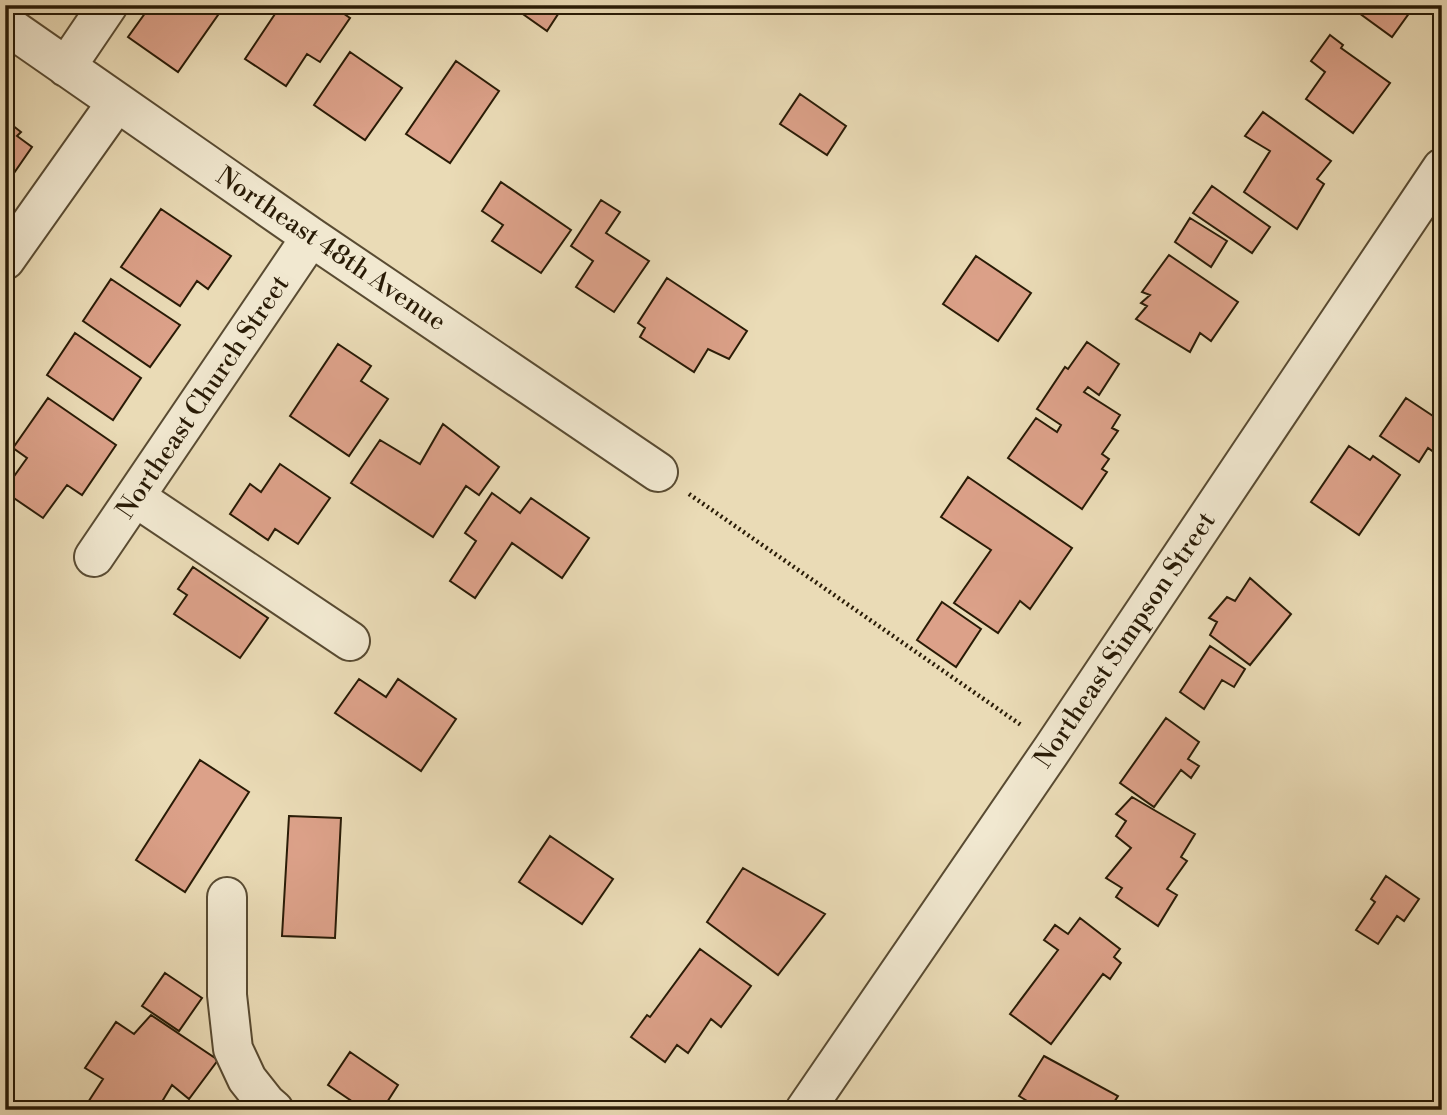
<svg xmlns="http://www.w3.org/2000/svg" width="1447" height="1115" font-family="'Libre Bodoni',serif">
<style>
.building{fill:#dca189;stroke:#291b06;stroke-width:2}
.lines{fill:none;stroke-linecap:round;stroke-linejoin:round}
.minor-casing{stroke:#594b32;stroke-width:42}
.path{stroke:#291b06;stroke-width:4.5;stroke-dasharray:2 3.5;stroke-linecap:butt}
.minor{stroke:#f1e8d0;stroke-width:38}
.labels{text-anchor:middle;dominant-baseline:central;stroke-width:5;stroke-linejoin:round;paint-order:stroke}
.street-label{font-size:26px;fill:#291b06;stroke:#f1e8d0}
</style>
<rect width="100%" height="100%" fill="#eadbb6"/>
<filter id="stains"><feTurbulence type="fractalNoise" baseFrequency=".00286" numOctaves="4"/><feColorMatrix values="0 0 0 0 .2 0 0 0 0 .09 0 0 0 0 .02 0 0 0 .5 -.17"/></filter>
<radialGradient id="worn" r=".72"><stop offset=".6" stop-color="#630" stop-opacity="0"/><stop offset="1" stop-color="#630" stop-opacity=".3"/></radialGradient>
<path class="building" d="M 151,5 L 225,5 L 178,72 L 128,37 Z
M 281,5 L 331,5 L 350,18 L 320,62 L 307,54 L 286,86 L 245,59 Z
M 510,5 L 564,5 L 547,31 Z
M 1348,5 L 1415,5 L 1392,37 Z
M 1330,35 L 1343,45 L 1341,48 L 1390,83 L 1353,133 L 1306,99 L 1325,72 L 1311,61 Z
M 350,52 L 402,88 L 365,140 L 314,105 Z
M 456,61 L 499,91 L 450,163 L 406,134 Z
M 800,94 L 846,126 L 827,155 L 780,124 Z
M 1263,112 L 1331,161 L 1317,179 L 1324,184 L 1297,229 L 1244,192 L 1270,151 L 1245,136 Z
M 12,125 L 21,132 L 17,136 L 32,147 L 5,186 L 5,128 L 8,130 Z
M 501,182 L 571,230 L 541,273 L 492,241 L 503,225 L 482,211 Z
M 1212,186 L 1270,227 L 1252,253 L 1193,213 Z
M 601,200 L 620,212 L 606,233 L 649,261 L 614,312 L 576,287 L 593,261 L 571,246 Z
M 161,209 L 231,256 L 208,289 L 197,281 L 180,306 L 121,267 Z
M 1190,218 L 1227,241 L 1211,267 L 1175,242 Z
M 1169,255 L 1238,302 L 1211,341 L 1200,333 L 1190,352 L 1136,319 L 1147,306 L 1141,303 L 1150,295 L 1142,292 Z
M 976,256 L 1031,293 L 998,341 L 943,304 Z
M 667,278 L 747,331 L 729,359 L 708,349 L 694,372 L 640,337 L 645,328 L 638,323 Z
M 111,279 L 180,325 L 150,367 L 83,321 Z
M 75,333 L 141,378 L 113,420 L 47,375 Z
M 1087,342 L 1119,364 L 1099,395 L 1088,387 L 1084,392 L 1120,415 L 1112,428 L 1118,431 L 1102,454 L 1109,459 L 1102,469 L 1107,472 L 1082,509 L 1008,458 L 1036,418 L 1057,432 L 1061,425 L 1037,409 L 1065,367 L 1068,369 Z
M 338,344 L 371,366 L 361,381 L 388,399 L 349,456 L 290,416 Z
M 48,398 L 116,445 L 82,495 L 67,485 L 43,518 L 5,492 L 5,489 L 27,458 L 13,448 Z
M 1406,398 L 1442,422 L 1442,458 L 1428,448 L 1419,462 L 1380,436 Z
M 443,424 L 499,467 L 479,495 L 466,486 L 433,537 L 351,483 L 380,440 L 420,464 Z
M 1349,446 L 1370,460 L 1373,456 L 1400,475 L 1359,535 L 1311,502 Z
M 280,464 L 330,498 L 298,544 L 275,529 L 268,540 L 230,514 L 250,484 L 261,492 Z
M 968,477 L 1072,548 L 1030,609 L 1020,601 L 998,633 L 954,603 L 991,550 L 941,517 Z
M 492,493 L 520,513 L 531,498 L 589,538 L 562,578 L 512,543 L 475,598 L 450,581 L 476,541 L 465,533 Z
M 193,567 L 268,618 L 240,658 L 174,614 L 187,595 L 178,589 Z
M 1250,578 L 1291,614 L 1250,665 L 1210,635 L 1217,622 L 1209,618 L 1227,597 L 1235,601 Z
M 942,602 L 981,629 L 956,667 L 917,640 Z
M 1210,646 L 1245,669 L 1234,687 L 1222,680 L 1204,709 L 1180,692 Z
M 359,679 L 386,697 L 398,679 L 456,719 L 421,771 L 335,713 Z
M 1166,718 L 1199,742 L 1188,759 L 1199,766 L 1191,778 L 1181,770 L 1154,807 L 1120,783 Z
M 200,760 L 249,792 L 185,892 L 136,860 Z
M 1132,797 L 1195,834 L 1181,857 L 1187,861 L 1167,889 L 1177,895 L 1158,926 L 1116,897 L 1122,888 L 1106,878 L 1131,848 L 1116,836 L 1126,821 L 1116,814 Z
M 289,816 L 341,818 L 335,938 L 282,936 Z
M 550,836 L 613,879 L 582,924 L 519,882 Z
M 743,868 L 825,914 L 778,975 L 707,922 Z
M 1386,876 L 1419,899 L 1404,921 L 1397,916 L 1378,944 L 1356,930 L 1375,902 L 1371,899 Z
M 1080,918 L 1120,949 L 1114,957 L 1121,963 L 1110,979 L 1103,974 L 1051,1044 L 1010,1014 L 1058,950 L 1044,940 L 1055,925 L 1068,934 Z
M 700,949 L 751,986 L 721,1027 L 711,1019 L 688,1053 L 677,1045 L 665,1062 L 631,1037 L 647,1015 L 650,1017 Z
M 165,973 L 202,998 L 179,1031 L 142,1006 Z
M 151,1015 L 218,1060 L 189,1099 L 172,1085 L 157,1110 L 151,1110 L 147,1106 L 144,1110 L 83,1110 L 103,1079 L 85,1068 L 116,1022 L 134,1034 Z
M 350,1052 L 398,1085 L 382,1110 L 365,1110 L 328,1085 Z
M 1044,1056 L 1118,1096 L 1109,1110 L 1042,1110 L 1019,1096 Z"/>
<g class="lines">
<defs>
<path id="minor" d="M 5,24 L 311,237 L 658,472
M 66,67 L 108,5
M 5,260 L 117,102
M 135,497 L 350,641
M 94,557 L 311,237
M 227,897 L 227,995 L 233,1049 L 247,1079 L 266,1103 L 274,1110
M 805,1110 L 1053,748 L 1442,168"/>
</defs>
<use href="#minor" class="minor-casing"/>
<path class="path" d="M 689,494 L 1021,725"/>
<use href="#minor" class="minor"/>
</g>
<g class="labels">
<g class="street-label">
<text transform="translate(331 249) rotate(34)">Northeast 48th Avenue</text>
<text transform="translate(203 397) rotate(-56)">Northeast Church Street</text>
<text transform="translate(1125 640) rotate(-56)">Northeast Simpson Street</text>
</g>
</g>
<rect width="1447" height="1115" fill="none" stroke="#eadbb6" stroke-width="28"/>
<rect x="7" y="7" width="1433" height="1101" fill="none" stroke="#291b06" stroke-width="3.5"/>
<rect x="14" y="14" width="1419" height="1087" fill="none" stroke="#291b06" stroke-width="2"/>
<rect width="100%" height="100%" filter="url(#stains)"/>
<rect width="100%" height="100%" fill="url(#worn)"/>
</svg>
